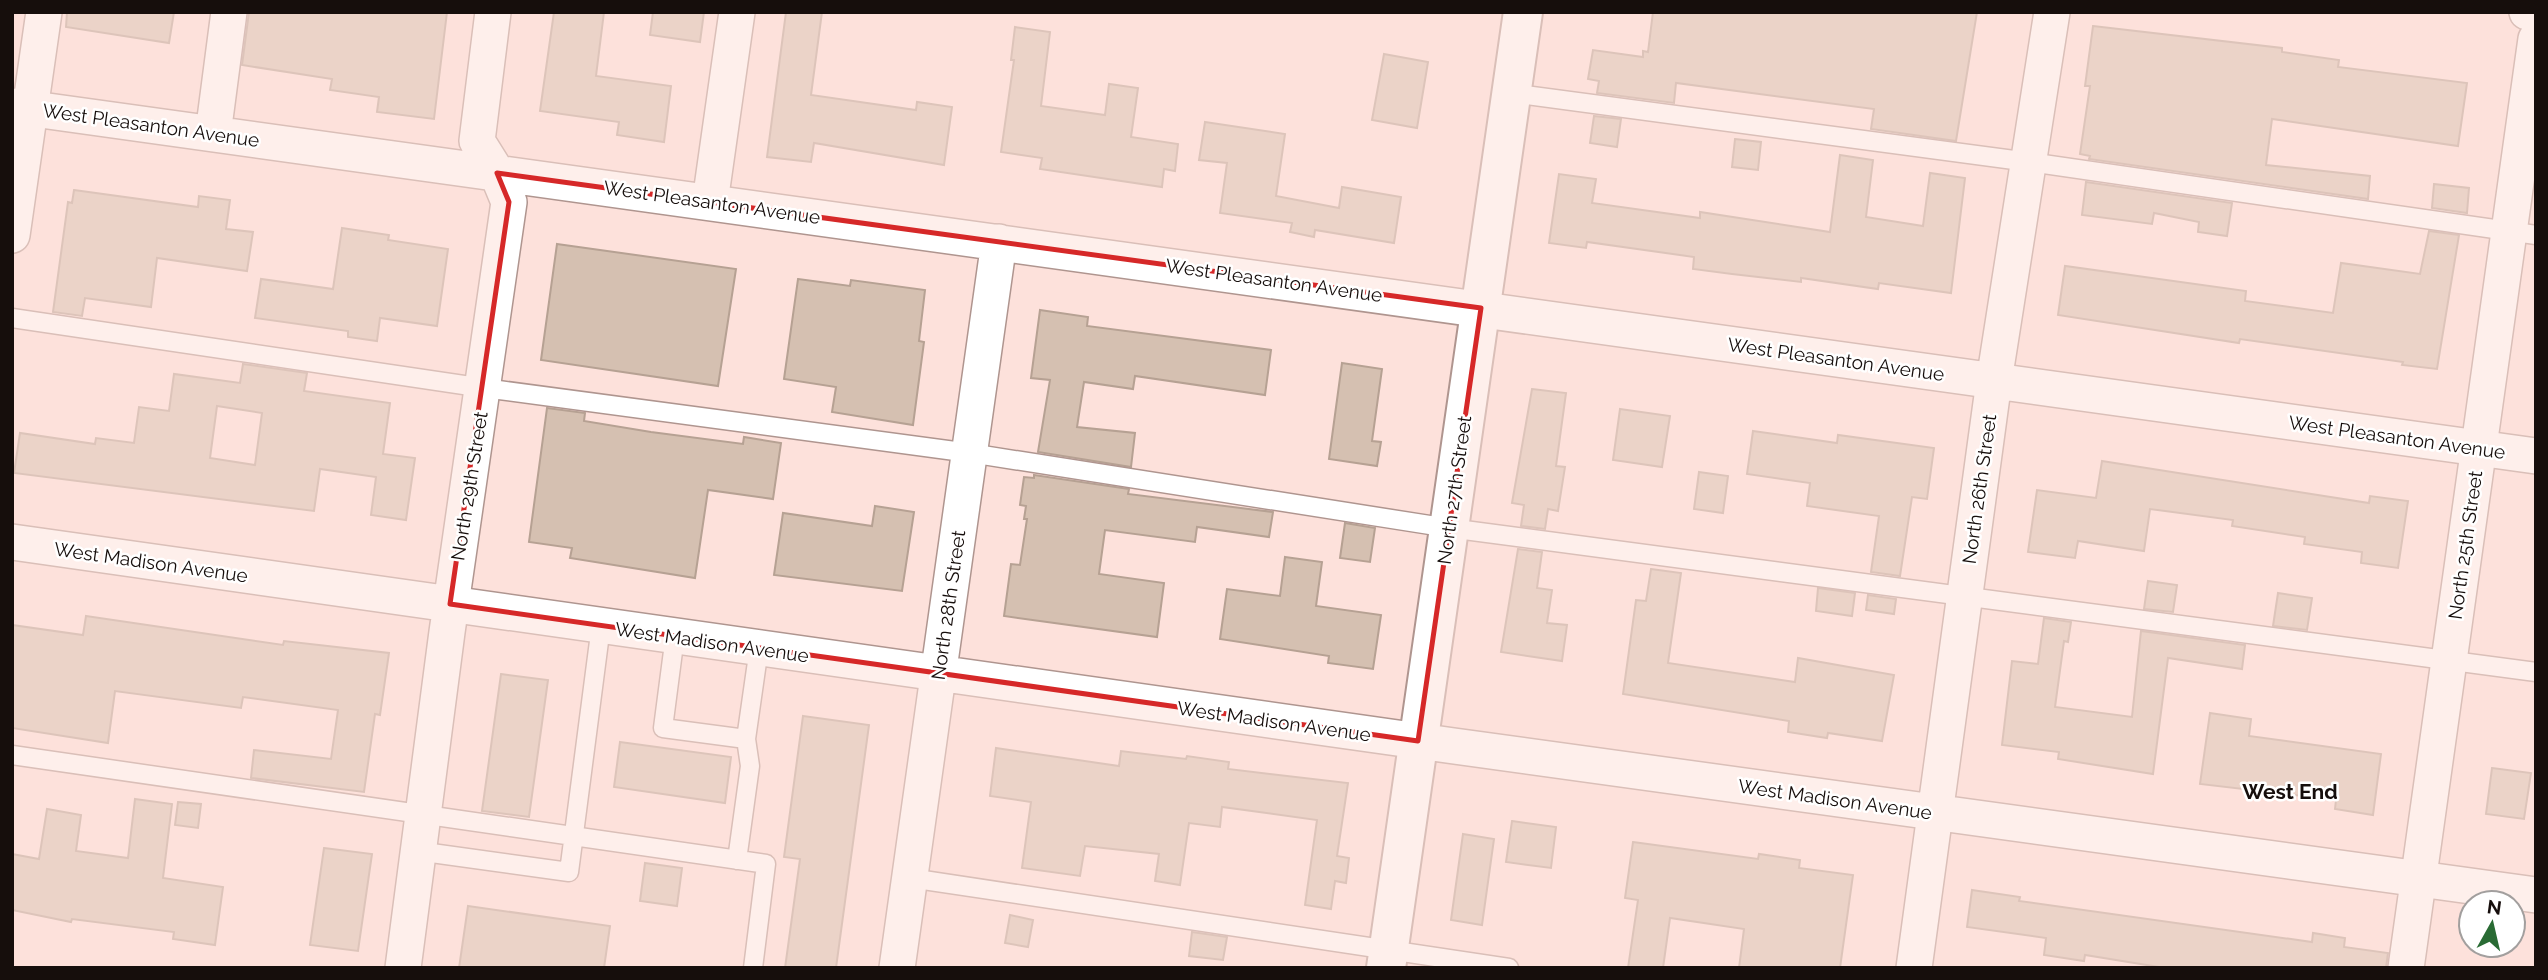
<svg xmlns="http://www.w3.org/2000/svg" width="2548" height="980" font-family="Raleway,sans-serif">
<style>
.building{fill:#d5c0b1;stroke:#b6a193;stroke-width:2;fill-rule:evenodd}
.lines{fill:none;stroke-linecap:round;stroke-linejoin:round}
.service-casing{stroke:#af958f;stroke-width:21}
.minor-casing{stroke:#af958f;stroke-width:38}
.tertiary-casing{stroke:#af958f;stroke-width:42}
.service{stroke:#fff;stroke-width:18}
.minor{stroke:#fff;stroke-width:35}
.tertiary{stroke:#fff;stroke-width:38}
.marked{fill:none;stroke:#d62828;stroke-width:5;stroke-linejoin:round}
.labels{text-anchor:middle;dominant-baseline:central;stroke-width:5;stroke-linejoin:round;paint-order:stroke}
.street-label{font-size:19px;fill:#160e0c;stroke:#fff}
.neighbourhood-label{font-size:21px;font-weight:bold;fill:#160e0c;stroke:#fff}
</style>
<rect width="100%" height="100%" fill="#fde1db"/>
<path class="building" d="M 67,12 L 174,12 L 169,43 L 66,27 Z
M 249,12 L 447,12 L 434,119 L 377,112 L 379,97 L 330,90 L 332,79 L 242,65 Z
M 554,12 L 604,12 L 596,76 L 671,86 L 664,142 L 617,135 L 619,122 L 540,111 Z
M 653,12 L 704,12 L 700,42 L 650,35 Z
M 786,12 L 822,12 L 811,95 L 916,110 L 917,102 L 952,107 L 944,165 L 814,143 L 811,162 L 767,157 Z
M 1653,12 L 1977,12 L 1956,141 L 1871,129 L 1874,109 L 1676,83 L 1674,103 L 1597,93 L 1599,81 L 1588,79 L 1593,50 L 1643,57 L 1643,51 L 1648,52 Z
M 2093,26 L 2282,48 L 2282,52 L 2339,60 L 2338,67 L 2467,83 L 2458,146 L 2272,119 L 2266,165 L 2370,176 L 2368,199 L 2089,159 L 2090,156 L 2080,154 L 2090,86 L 2085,86 Z
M 1015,27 L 1050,32 L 1041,106 L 1105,115 L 1109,84 L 1138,88 L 1131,137 L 1178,144 L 1175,171 L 1164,169 L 1162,187 L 1040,169 L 1042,158 L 1001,152 L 1014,60 L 1011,60 Z
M 1384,54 L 1428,62 L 1417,128 L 1372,120 Z
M 1594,116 L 1621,119 L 1617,147 L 1590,143 Z
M 1205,122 L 1285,134 L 1276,196 L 1339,208 L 1342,187 L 1401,197 L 1394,243 L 1315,230 L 1314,237 L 1290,232 L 1292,223 L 1220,213 L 1227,163 L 1199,160 Z
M 1735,139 L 1761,142 L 1758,170 L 1732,167 Z
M 1840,155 L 1873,160 L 1866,217 L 1923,226 L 1930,173 L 1965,178 L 1951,293 L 1879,283 L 1878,289 L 1801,278 L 1801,282 L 1732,274 L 1693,269 L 1694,257 L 1587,242 L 1586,248 L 1549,243 L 1559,174 L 1596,179 L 1592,203 L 1700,218 L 1700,212 L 1830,232 Z
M 2086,182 L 2232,203 L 2227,236 L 2198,232 L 2199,222 L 2154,213 L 2152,224 L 2082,215 Z
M 2434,184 L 2469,188 L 2467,213 L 2432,208 Z
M 74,190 L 198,207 L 199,196 L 230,200 L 226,229 L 253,232 L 247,271 L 157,258 L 151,307 L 85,298 L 82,316 L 53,312 L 68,202 L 72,203 Z
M 342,228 L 389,235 L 388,240 L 448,249 L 437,326 L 380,318 L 377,341 L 348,337 L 348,331 L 255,318 L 261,279 L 333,289 Z
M 2429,231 L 2459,235 L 2437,369 L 2402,365 L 2403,362 L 2240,339 L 2239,343 L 2058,315 L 2065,266 L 2246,291 L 2245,301 L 2333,313 L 2341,263 L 2420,274 Z
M 557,244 L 736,269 L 718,386 L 541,360 Z
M 798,279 L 850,286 L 851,280 L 925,290 L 919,341 L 924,342 L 913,425 L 832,412 L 836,387 L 784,379 Z
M 1040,310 L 1088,317 L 1087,326 L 1271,350 L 1265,395 L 1135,376 L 1133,389 L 1084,382 L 1077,427 L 1135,433 L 1131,467 L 1038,452 L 1050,380 L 1031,378 Z
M 1342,363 L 1382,369 L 1372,441 L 1381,442 L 1377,466 L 1329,459 Z
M 243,364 L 307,373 L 304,391 L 390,403 L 383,454 L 415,458 L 406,520 L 371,515 L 376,477 L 320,469 L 314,511 L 14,473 L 20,433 L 95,444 L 96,438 L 134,443 L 139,407 L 169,411 L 174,374 L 240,383 ZM 217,406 L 262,413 L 255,465 L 210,458 Z
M 1532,389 L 1566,393 L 1556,466 L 1565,467 L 1558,511 L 1548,509 L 1545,529 L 1521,526 L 1524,505 L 1512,503 Z
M 547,408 L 585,413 L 584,421 L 651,432 L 743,444 L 744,437 L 781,443 L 773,499 L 708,490 L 695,578 L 570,558 L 572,548 L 529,542 Z
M 1620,409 L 1670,416 L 1662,467 L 1613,460 Z
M 1753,431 L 1837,443 L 1838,435 L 1934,448 L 1927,499 L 1912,497 L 1900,576 L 1871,572 L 1879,516 L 1807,506 L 1810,483 L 1747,474 Z
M 2102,461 L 2369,503 L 2370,496 L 2408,501 L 2398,568 L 2361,563 L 2362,552 L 2304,544 L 2305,537 L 2232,526 L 2233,520 L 2150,509 L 2144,551 L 2078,541 L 2075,558 L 2028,552 L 2037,490 L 2096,498 Z
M 1699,472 L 1728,476 L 1723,513 L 1694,509 Z
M 1034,475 L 1129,489 L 1128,494 L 1273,512 L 1269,537 L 1197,527 L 1195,542 L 1105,530 L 1099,574 L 1164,583 L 1157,637 L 1004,616 L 1011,564 L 1020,565 L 1027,519 L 1024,519 L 1026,506 L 1020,505 L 1024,477 L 1034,478 Z
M 875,506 L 914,512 L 902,591 L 774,575 L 783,513 L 872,526 Z
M 1345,523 L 1375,528 L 1370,562 L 1340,558 Z
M 1518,549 L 1542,552 L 1537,588 L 1552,590 L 1547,623 L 1567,625 L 1562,661 L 1501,652 Z
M 1285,557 L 1322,562 L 1316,606 L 1381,615 L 1373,669 L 1328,663 L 1329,656 L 1220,639 L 1227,589 L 1280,596 Z
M 1651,569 L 1681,573 L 1668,663 L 1795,682 L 1798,658 L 1894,675 L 1882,741 L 1828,733 L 1827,738 L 1788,732 L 1789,721 L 1623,694 L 1636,600 L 1646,601 Z
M 2148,581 L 2177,585 L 2173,612 L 2144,609 Z
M 1818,588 L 1855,593 L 1852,616 L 1816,611 Z
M 2278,593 L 2312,598 L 2307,630 L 2273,626 Z
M 1868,595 L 1896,599 L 1894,614 L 1866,610 Z
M 86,616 L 283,645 L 284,641 L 389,653 L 380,715 L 375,714 L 364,792 L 251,778 L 254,750 L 331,759 L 338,710 L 243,697 L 241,708 L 115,691 L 108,743 L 12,728 L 12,625 L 83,635 Z
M 2044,618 L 2071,622 L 2068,642 L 2064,641 L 2055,707 L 2132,717 L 2141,631 L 2245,645 L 2242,669 L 2168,658 L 2153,774 L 2058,759 L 2059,752 L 2002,745 L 2012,661 L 2038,664 Z
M 501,674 L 548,680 L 529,817 L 482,811 Z
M 2210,713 L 2251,719 L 2249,736 L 2381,754 L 2373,815 L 2335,809 L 2336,800 L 2200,784 Z
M 803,716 L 869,725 L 836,968 L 785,968 L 800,859 L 784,857 Z
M 620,742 L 731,757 L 725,803 L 614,787 Z
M 996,748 L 1119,766 L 1121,751 L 1186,759 L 1187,756 L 1229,762 L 1228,769 L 1348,783 L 1337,856 L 1349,858 L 1346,883 L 1335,881 L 1331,909 L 1305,905 L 1317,820 L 1222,807 L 1220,827 L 1189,823 L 1180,885 L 1155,881 L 1159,854 L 1085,846 L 1080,876 L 1022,868 L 1031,802 L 990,796 Z
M 2492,768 L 2531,773 L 2524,819 L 2486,814 Z
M 135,799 L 172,804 L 163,878 L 223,887 L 215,945 L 173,939 L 174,932 L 72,919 L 71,922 L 12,910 L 12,854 L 39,859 L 47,809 L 81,815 L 76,851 L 128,858 Z
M 178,802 L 201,804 L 198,828 L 175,825 Z
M 1512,821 L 1556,827 L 1551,868 L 1506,862 Z
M 1463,834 L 1494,839 L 1482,925 L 1451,920 Z
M 1633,842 L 1758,859 L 1759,854 L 1800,860 L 1799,868 L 1853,875 L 1840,968 L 1739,968 L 1744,929 L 1670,918 L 1663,968 L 1628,968 L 1638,900 L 1625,898 Z
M 324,848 L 372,854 L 358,951 L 310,945 Z
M 645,863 L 682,868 L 677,906 L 640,901 Z
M 1972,890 L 2020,897 L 2019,901 L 2312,942 L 2313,933 L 2345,938 L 2344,947 L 2388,953 L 2386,968 L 2165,968 L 2085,955 L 2084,961 L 2044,955 L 2046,938 L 1967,927 Z
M 468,906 L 610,926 L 604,968 L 459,968 Z
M 1010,915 L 1033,920 L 1028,947 L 1005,943 Z
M 1192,932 L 1227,937 L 1223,960 L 1189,956 Z"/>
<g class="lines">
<defs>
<path id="service" d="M 1511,93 L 2029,162 L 2536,235
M 12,318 L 484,388 L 970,453 L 1449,528 L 2536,672
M 675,636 L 663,728 L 746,739
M 12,755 L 766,864 L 753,968
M 417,851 L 569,872 L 601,626
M 737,860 L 750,766 L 746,739 L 759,648
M 910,878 L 1509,968"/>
<path id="minor" d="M 2527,12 L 2536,14
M 12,106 L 2536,456
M 213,134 L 229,12
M 710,202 L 737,12
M 12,235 L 44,12
M 12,542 L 1454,746 L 2536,895
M 403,968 L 447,632 L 509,202 L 497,173 L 477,141 L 493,12
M 897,968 L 999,242
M 1914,968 L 1994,381 L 2052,12
M 2406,968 L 2536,39"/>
<path id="tertiary" d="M 1386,968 L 1523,12"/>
</defs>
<use href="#service" class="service-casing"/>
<use href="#minor" class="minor-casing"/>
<use href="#tertiary" class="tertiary-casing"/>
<use href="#service" class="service"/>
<use href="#minor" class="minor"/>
<use href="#tertiary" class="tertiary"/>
</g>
<path d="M0 0H2548V980H0ZM 497,173 L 1481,308 L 1418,741 L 450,604 L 509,202 Z" fill="#fde1db" fill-opacity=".55" fill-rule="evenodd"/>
<path class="marked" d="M 497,173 L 1481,308 L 1418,741 L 450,604 L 509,202 Z"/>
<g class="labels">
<g class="street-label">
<text transform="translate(151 125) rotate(8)">West Pleasanton Avenue</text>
<text transform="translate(712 202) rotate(8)">West Pleasanton Avenue</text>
<text transform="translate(1274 280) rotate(8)">West Pleasanton Avenue</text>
<text transform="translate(1836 359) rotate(8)">West Pleasanton Avenue</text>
<text transform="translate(2397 437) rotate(8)">West Pleasanton Avenue</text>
<text transform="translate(469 486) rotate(-81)">North 29th Street</text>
<text transform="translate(1979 489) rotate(-82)">North 26th Street</text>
<text transform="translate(1454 490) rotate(-82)">North 27th Street</text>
<text transform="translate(2465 545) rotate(-82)">North 25th Street</text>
<text transform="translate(151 562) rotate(8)">West Madison Avenue</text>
<text transform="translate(948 605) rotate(-82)">North 28th Street</text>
<text transform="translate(712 642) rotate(8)">West Madison Avenue</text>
<text transform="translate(1274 721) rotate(8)">West Madison Avenue</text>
<text transform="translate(1835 799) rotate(8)">West Madison Avenue</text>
</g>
<g class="neighbourhood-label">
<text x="2290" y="791">West End</text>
</g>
</g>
<rect width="2548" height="980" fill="none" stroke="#160e0c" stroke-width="28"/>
<g transform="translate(2492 924) rotate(8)"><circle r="33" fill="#ffffff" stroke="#a29f9e" stroke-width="2"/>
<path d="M0-5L12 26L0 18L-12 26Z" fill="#296b34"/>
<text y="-10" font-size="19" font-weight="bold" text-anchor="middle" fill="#160e0c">N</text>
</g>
</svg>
